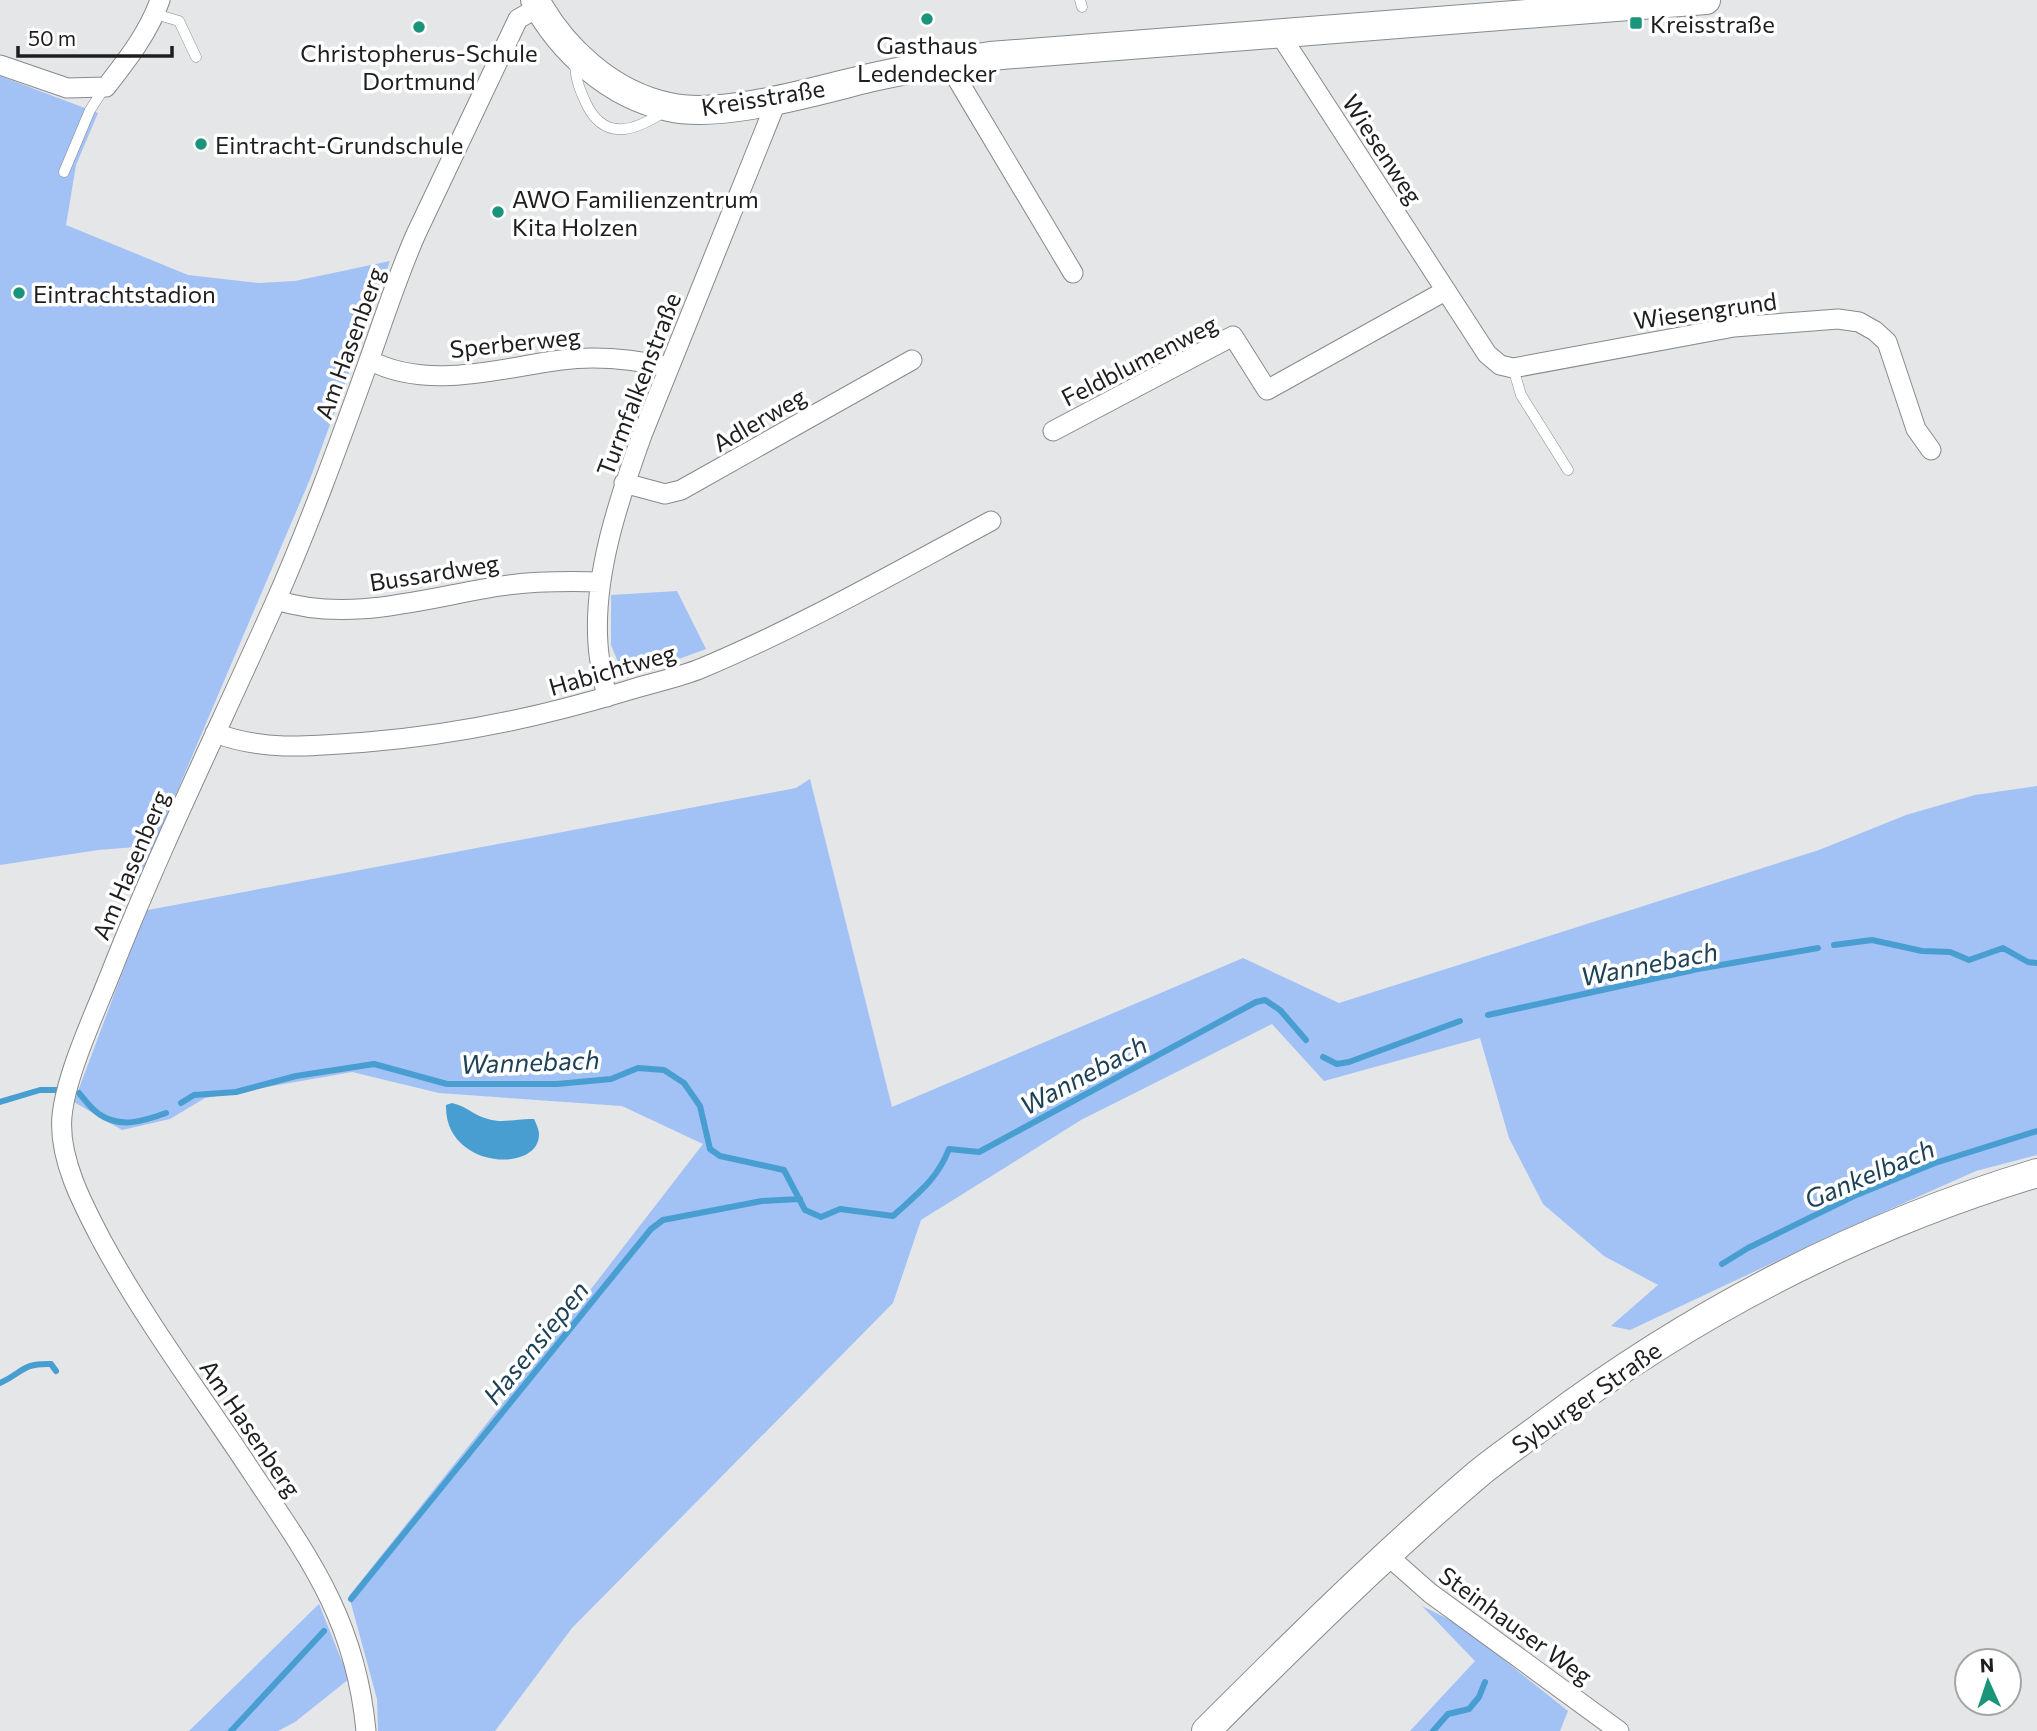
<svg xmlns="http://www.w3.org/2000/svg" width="2037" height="1731" font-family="Commissioner,sans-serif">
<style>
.green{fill:#a2c1f5}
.water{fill:#489ed1}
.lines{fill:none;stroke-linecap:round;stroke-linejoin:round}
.stream{stroke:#489ed1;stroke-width:6}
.lane-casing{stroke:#87898b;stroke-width:11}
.street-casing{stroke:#87898b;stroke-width:21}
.secondary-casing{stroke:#87898b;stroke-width:30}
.lane{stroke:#fff;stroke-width:10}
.street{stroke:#fff;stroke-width:19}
.secondary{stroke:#fff;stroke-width:28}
.poi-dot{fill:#1a947b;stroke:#fff;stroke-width:2.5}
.labels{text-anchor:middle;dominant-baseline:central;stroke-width:7;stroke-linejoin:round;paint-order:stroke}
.poi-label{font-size:24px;fill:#1e1e1f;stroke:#fff;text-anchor:start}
.street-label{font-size:24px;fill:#1e1e1f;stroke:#fff}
.water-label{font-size:26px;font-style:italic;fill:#1d4157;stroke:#fff}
</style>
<rect width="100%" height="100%" fill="#e4e6e8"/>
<path class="green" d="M 0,76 L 98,113 L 76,165 L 66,225 L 188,275 L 259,283 L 295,281 L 390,261 L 310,479 L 144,869 L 148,910 L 796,788 L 810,779 L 892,1107 L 1243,958 L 1339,1003 L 1819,850 L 1906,815 L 1975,795 L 2037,786 L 2037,1155 L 1976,1171 L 1832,1235 L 1630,1330 L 1611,1326 L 1658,1285 L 1604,1256 L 1543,1204 L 1509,1138 L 1480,1038 L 1324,1081 L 1272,1024 L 1081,1120 L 921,1220 L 893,1303 L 572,1628 L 495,1731 L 378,1731 L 377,1699 L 349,1596 L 499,1408 L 703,1144 L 622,1106 L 439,1093 L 352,1072 L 205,1098 L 170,1119 L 122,1130 L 74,1102 L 142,920 L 138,874 L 149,846 L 98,850 L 0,865 Z
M 677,591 L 706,649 L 649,670 L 631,672 L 618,662 L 611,645 L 611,595 Z
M 319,1604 L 349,1679 L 295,1722 L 278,1731 L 189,1731 Z
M 1422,1606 L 1460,1625 L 1568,1711 L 1560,1731 L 1410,1731 L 1475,1661 Z"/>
<path class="water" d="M 452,1103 C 466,1106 475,1116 488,1119 C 504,1124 518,1118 534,1119 C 536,1123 539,1130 539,1134 C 540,1174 444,1169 446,1105 Z"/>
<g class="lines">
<path class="stream" d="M 1834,945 L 1872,940 L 1922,951 L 1950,952 L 1969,960 L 2003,948 L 2028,962 L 2037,963
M 1488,1015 L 1698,969 L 1818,948
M 1323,1057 L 1337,1064 L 1349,1062 L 1460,1021
M 79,1093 C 85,1100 91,1109 99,1114 C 120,1129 144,1121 166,1113
M 0,1102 L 40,1090 L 57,1090
M 181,1103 L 194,1095 L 236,1092 L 296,1076 L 374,1064 L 447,1084 L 557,1084 L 611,1079 L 638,1068 L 664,1070 L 684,1083 L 700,1106 L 710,1149 L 720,1156 L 784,1170 L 805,1210 L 821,1217 L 840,1209 L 893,1216 C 917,1194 937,1180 949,1149 L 979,1152 L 1256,1002 L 1265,1000 L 1280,1010 L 1306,1040
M 1722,1264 L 1748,1248 L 1854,1196 L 1935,1163 L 2037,1131
M 0,1383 C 23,1373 21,1363 51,1364 L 56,1371
M 351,1599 L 651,1229 L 663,1220 L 762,1201 L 800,1199
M 231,1731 L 324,1631
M 1433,1731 L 1448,1714 L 1469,1709 L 1479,1697 L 1485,1682"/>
<defs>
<path id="lane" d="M 1080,0 L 1082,7
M 155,14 L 179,21 L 196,57
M 575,59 C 575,76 578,86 585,101 C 603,142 634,132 665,111
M 64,172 L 90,110 L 105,87
M 1513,368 L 1521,395 L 1568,470"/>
<path id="street" d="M 1279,33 L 1487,354 L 1500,365 L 1513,368 L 1734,327 L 1838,319 L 1859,322 L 1875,331 L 1887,342 L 1916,429 L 1931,450
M 947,62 L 1073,273
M 0,65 L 67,88 L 106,87 C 127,60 149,32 160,0
M 369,360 C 428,391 500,368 561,360 C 598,355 633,359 669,367
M 1053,431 L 1233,336 L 1267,390 L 1445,291
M 624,483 L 665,494 L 681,490 L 912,360
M 276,600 C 348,623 422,599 494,587 C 529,581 566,581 601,582
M 607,697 C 603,679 599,662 598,644 C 593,575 619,499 642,435 L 777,100
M 215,733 C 266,752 314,746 367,742 C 456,735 541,717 626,691 C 651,683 678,678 702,668 C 802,626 896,572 991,521
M 1387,1555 L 1430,1593 L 1619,1731
M 366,1731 C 356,1624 313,1563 255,1477 C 204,1399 147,1324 102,1241 C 83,1205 58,1158 62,1116 C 66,1075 94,1015 110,975 C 159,850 219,728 274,605 C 309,526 338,446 367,366 C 383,321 397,277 416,234 L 518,19 L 539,7"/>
<path id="secondary" d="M 535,0 C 562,50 611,95 669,107 C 723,119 815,91 869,78 C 909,69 950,62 990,56 L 1706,0
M 1206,1731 C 1294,1643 1383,1555 1478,1474 C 1500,1456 1524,1440 1546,1423 C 1696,1311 1858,1227 2037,1173"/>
</defs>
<use href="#lane" class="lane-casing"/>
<use href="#street" class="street-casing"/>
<use href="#secondary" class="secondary-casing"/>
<use href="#lane" class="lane"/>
<use href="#street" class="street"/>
<use href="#secondary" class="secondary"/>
</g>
<g class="poi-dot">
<circle cx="927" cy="19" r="7"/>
<rect x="1629" y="16" width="14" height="14" rx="3.5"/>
<circle cx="419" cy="27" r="7"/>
<circle cx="201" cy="144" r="7"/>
<circle cx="498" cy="212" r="7"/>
<circle cx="19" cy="293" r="7"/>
</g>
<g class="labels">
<g class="poi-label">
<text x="1650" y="23">Kreisstraße</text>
<text x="927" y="44" text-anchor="middle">Gasthaus<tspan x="927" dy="28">Ledendecker</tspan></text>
<text x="419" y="52" text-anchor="middle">Christopherus-Schule<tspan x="419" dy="28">Dortmund</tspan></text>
<text x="215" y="144">Eintracht-Grundschule</text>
<text x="512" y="198">AWO Familienzentrum<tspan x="512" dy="28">Kita Holzen</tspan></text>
<text x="33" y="293">Eintrachtstadion</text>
</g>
<g class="street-label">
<text transform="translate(763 97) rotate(-9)">Kreisstraße</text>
<text transform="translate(1383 149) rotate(57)">Wiesenweg</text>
<text transform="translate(1705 310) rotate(-8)">Wiesengrund</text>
<text transform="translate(515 342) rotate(-6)">Sperberweg</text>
<text transform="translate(349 343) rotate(-70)">Am Hasenberg</text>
<text transform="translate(1139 360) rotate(-27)">Feldblumenweg</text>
<text transform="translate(638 384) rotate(-69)">Turmfalkenstraße</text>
<text transform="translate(759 419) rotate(-30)">Adlerweg</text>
<text transform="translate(434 572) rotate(-9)">Bussardweg</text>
<text transform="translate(612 669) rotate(-16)">Habichtweg</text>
<text transform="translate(130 865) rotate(-67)">Am Hasenberg</text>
<text transform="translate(1586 1397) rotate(-35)">Syburger Straße</text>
<text transform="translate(251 1428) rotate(56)">Am Hasenberg</text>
<text transform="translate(1516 1625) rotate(36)">Steinhauser Weg</text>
</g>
<g class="water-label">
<text transform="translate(1649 963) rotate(-11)">Wannebach</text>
<text transform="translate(530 1061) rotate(-2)">Wannebach</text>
<text transform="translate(1083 1074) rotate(-28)">Wannebach</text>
<text transform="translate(1869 1173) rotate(-23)">Gankelbach</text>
<text transform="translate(535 1342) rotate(-51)">Hasensiepen</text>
</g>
</g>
<g transform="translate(1988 1682) rotate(357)"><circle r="33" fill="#ffffff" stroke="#a5a5a5" stroke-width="2"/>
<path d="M0-5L12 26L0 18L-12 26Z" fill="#1a947b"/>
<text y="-10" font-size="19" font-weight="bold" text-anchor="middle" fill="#1e1e1f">N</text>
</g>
<path d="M18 46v10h154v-10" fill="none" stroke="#1e1e1f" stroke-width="3.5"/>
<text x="28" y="46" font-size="21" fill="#1e1e1f" stroke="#ffffff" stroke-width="5" paint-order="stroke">50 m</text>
</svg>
